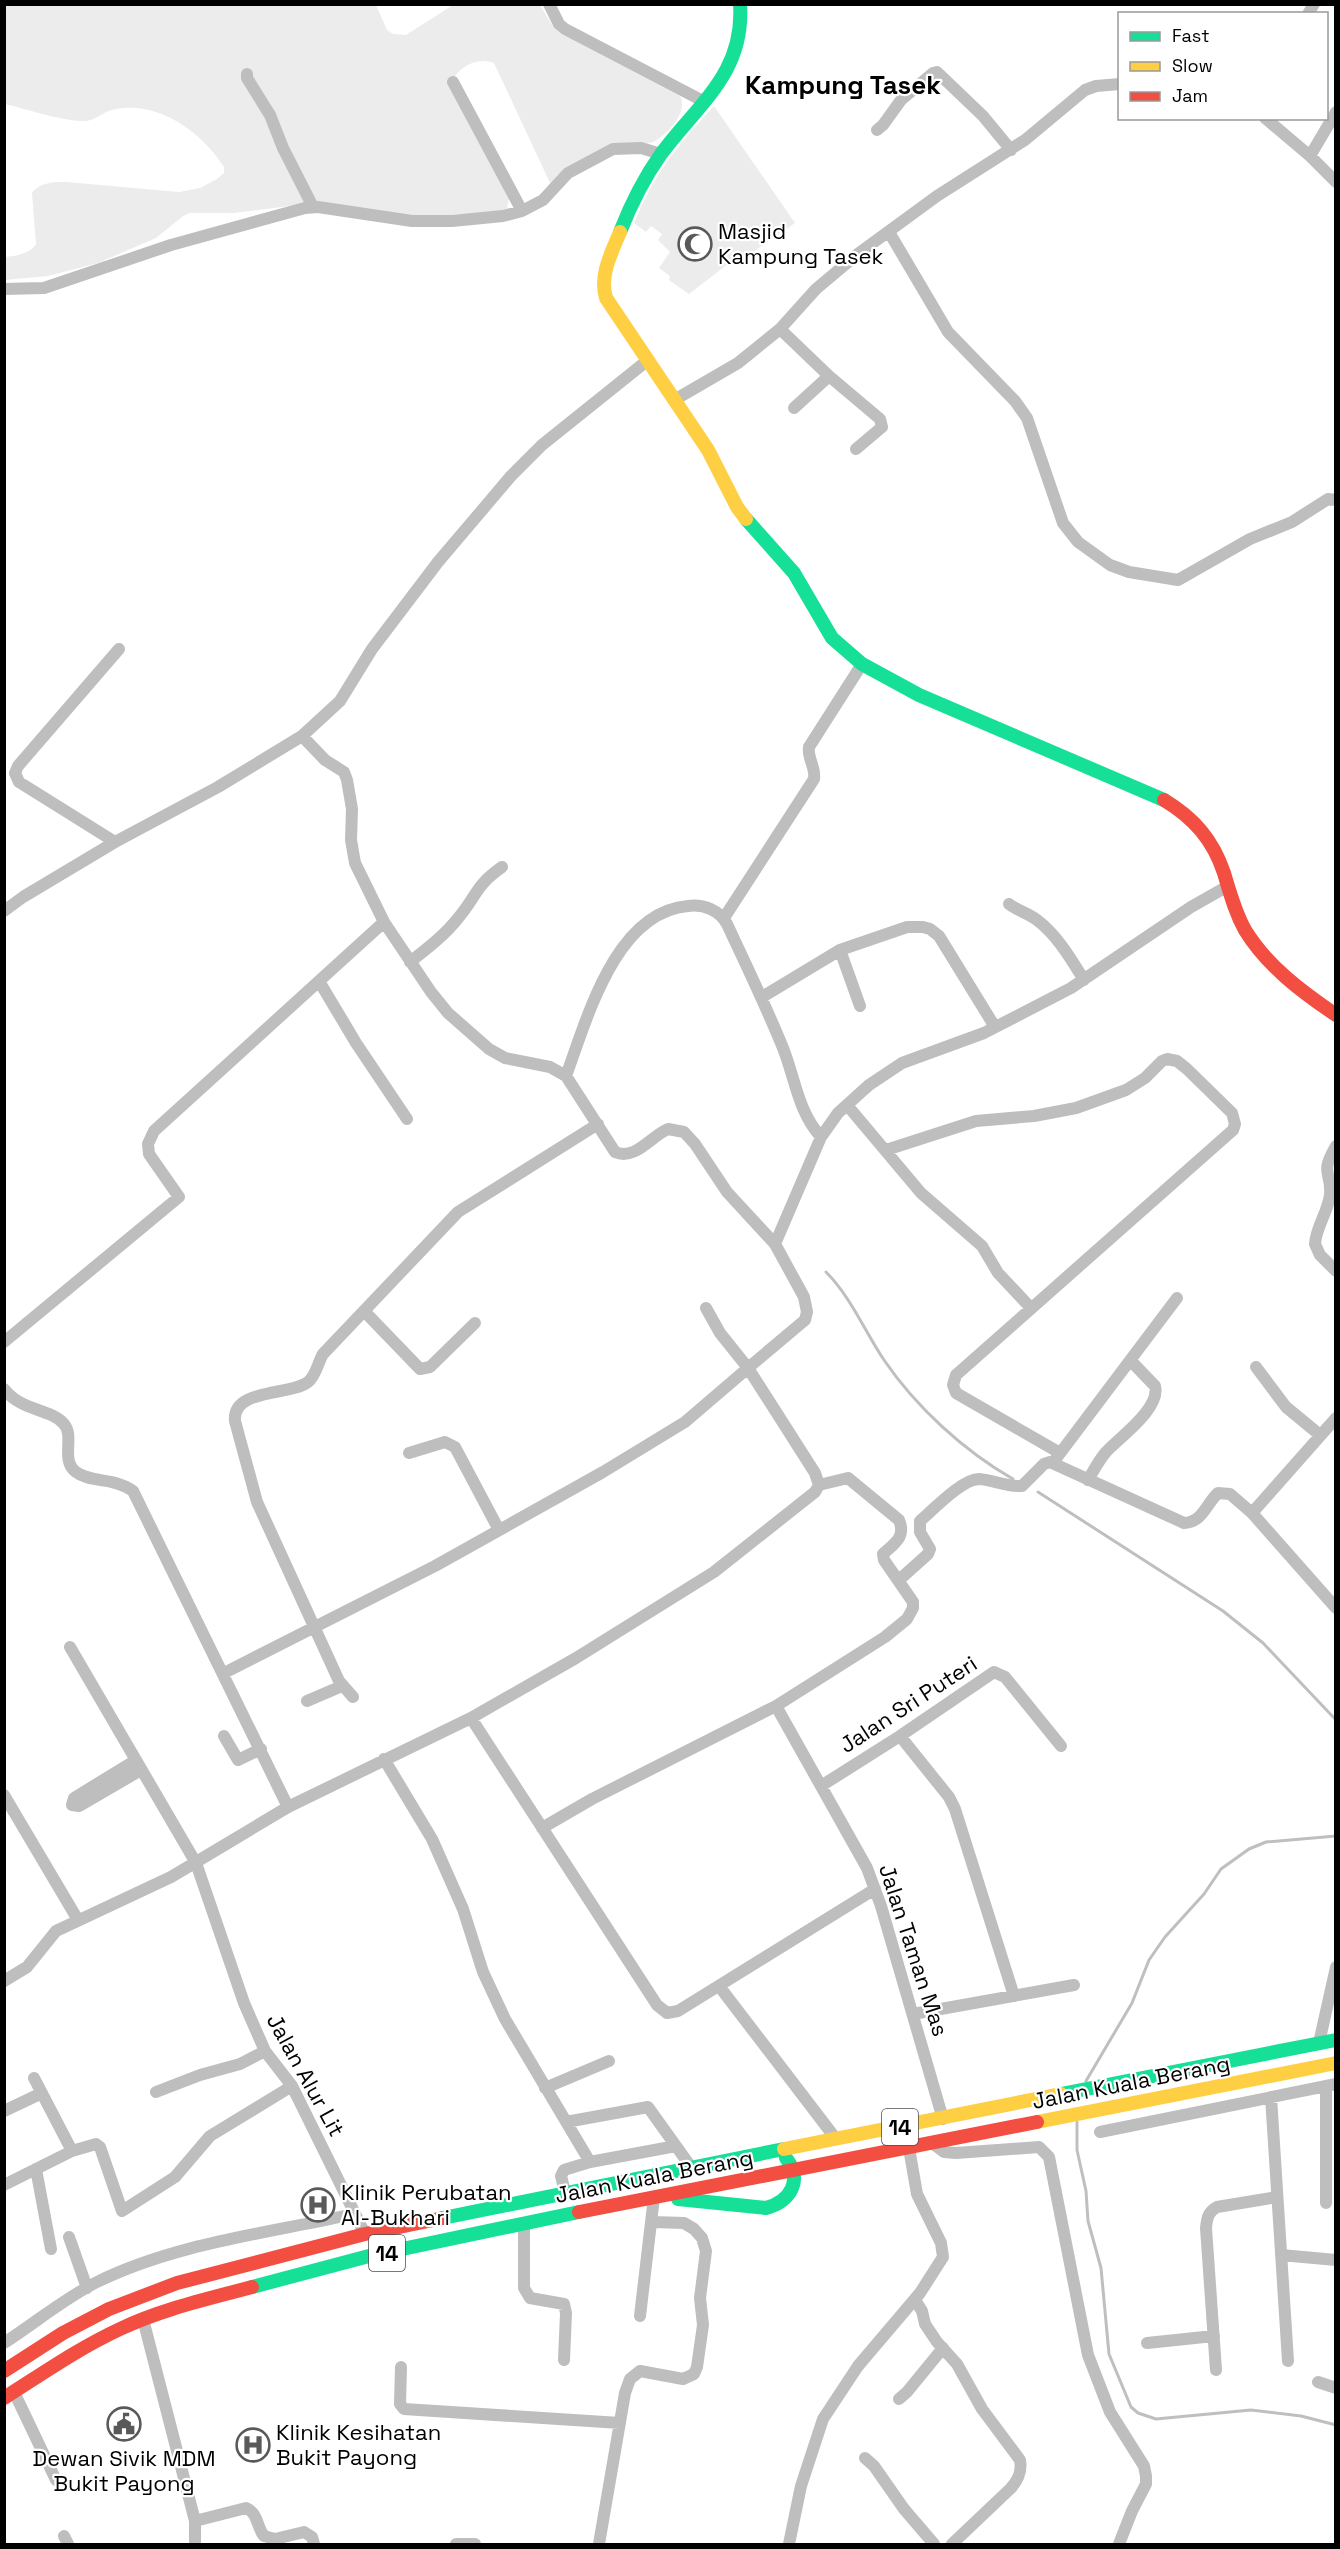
<svg xmlns="http://www.w3.org/2000/svg" width="1340" height="2549" font-family="'Space Grotesk',sans-serif">
<style>
.green{fill:#ececec}
.lines{fill:none;stroke-linecap:round;stroke-linejoin:round}
.stream{stroke:#bfbfbf;stroke-width:3}
.street{stroke:#bebebe;stroke-width:12}
.fast{stroke:#16e098;stroke-width:14}
.slow{stroke:#ffcf43;stroke-width:14}
.jam{stroke:#f24e42;stroke-width:14}
.labels{text-anchor:middle;dominant-baseline:central;stroke-width:4.5;stroke-linejoin:round;paint-order:stroke}
.shield{fill:#fff;stroke:#4c4c4c;stroke-width:1.5}
.shield-label{font-size:21px;font-weight:bold;fill:#000}
.poi-label{font-size:22px;fill:#000;stroke:#fff;text-anchor:start}
.street-label{font-size:22px;fill:#000;stroke:#fff}
.quarter-label{font-size:26px;font-weight:bold;fill:#000;stroke:#fff}
</style>
<rect width="100%" height="100%" fill="#fff"/>
<path class="green" d="M 5,5 L 376,5 L 387,30 L 393,34 L 406,35 L 453,5 L 540,5 L 553,26 L 560,33 L 680,96 C 689,111 668,134 655,141 C 644,147 626,141 614,146 C 594,154 570,173 551,185 L 494,63 C 475,56 459,68 450,83 L 509,198 L 507,208 L 501,212 L 415,217 L 305,204 L 233,213 L 190,213 L 183,216 L 156,238 L 98,263 L 48,276 L 5,280 L 4,257 C 16,256 30,254 36,244 L 32,193 C 40,182 54,182 66,182 L 179,192 L 200,188 L 217,179 L 224,173 L 224,167 C 201,131 156,99 112,110 C 103,112 96,120 86,121 C 65,122 26,109 5,104 Z
M 714,106 L 795,223 L 736,264 L 733,260 L 689,294 L 669,280 L 670,276 L 659,268 L 670,252 L 658,240 L 662,234 L 651,226 L 646,232 L 634,223 C 655,172 677,146 714,106 Z"/>
<g class="lines">
<path class="stream" d="M 826,1272 C 851,1297 865,1332 884,1360 C 916,1407 964,1451 1013,1479
M 1038,1492 L 1223,1611 L 1263,1643 L 1336,1720
M 1086,2081 L 1132,2003 L 1149,1960 L 1165,1937 L 1204,1894 L 1221,1869 L 1249,1849 L 1266,1842 L 1336,1836
M 1077,2122 L 1077,2150 L 1086,2191 L 1088,2221 L 1101,2268 L 1109,2354 L 1131,2407 L 1138,2413 L 1156,2419 L 1251,2410 L 1301,2416 L 1336,2425"/>
<path class="street" d="M 549,4 L 559,24 L 565,29 L 703,101
M 1308,14 L 1314,4
M 247,74 L 247,78 L 270,115 L 283,148 L 313,207
M 453,82 L 522,211
M 1265,118 L 1310,156 L 1336,112
M 877,130 L 883,125 L 901,100 L 933,73 L 937,72 L 983,116 L 1011,150
M 1310,156 L 1336,182
M 889,232 L 948,332 L 1015,401 L 1027,418 L 1063,523 L 1078,542 L 1110,565 L 1129,572 L 1178,580 L 1250,539 L 1292,522 L 1328,499 L 1336,500
M 4,289 L 44,288 L 171,245 L 305,208 L 318,207 L 412,221 L 452,221 L 503,216 L 522,211 L 543,200 L 568,173 L 613,149 L 641,148 L 661,154
M 780,329 L 829,376 L 880,419 L 882,427 L 856,449
M 676,399 L 738,363 L 780,329 L 816,289 L 859,253 L 937,196 L 1025,140 L 1085,90 L 1096,86 L 1120,84
M 794,408 L 829,376
M 115,842 L 19,782 L 15,773 L 18,766 L 119,649
M 1009,904 C 1018,911 1028,913 1037,920 C 1057,935 1071,959 1084,980
M 4,911 L 23,897 L 115,842 L 218,787 L 302,736 L 340,701 L 372,649 L 438,562 L 511,476 L 542,445 L 648,360
M 724,918 L 814,779 C 816,767 807,758 809,747 L 862,664
M 840,950 L 860,1006
M 410,962 C 428,948 445,935 459,917 C 477,895 476,885 502,867
M 319,981 L 356,1043 L 407,1119
M 762,997 L 840,950 L 907,927 L 923,927 L 930,929 L 939,936 L 995,1027
M 566,1076 C 587,1019 615,912 688,906 C 704,904 719,910 727,924 C 746,965 766,1006 783,1048 C 795,1078 798,1112 821,1137
M 847,1105 L 921,1193 L 982,1246 L 998,1273 L 1030,1307
M 1336,1146 C 1319,1175 1332,1171 1330,1195 C 1328,1212 1316,1227 1315,1244 L 1320,1255 L 1336,1271
M 886,1150 L 976,1121 L 1034,1116 L 1076,1108 L 1126,1090 L 1145,1078 L 1162,1061 L 1167,1059 L 1177,1061 L 1187,1069 L 1232,1113 L 1235,1124 L 1233,1130 L 956,1375 L 953,1385 L 956,1393 L 1060,1453
M 775,1244 L 821,1137 L 838,1113 L 869,1085 L 902,1063 L 984,1033 L 1071,988 L 1191,907 L 1228,886
M 365,1312 L 420,1369 L 430,1367 L 475,1323
M 4,1342 L 179,1197 L 149,1154 L 148,1144 L 154,1131 L 384,922
M 1256,1367 L 1286,1407 L 1320,1435
M 4,1389 C 22,1412 50,1408 64,1424 C 75,1437 60,1460 76,1472 C 90,1483 114,1477 133,1491 L 288,1807
M 409,1453 L 445,1442 L 455,1447 L 499,1530
M 1055,1460 L 1177,1298
M 1088,1480 C 1094,1470 1099,1460 1106,1452 C 1120,1437 1161,1408 1155,1386 L 1131,1361
M 1252,1513 L 1336,1418
M 899,1580 L 928,1554 L 930,1549 L 920,1532 L 920,1521 C 933,1510 962,1479 979,1479 C 994,1480 1006,1487 1022,1486 L 1044,1464 L 1050,1462 L 1184,1523 C 1203,1522 1206,1504 1218,1493 L 1230,1494 L 1252,1513 L 1336,1608
M 70,1647 L 196,1863 L 244,2003 L 265,2051 L 292,2086 L 365,2234
M 224,1673 L 435,1566 L 603,1472 L 685,1422 L 748,1368 L 720,1333 L 706,1308
M 353,1697 L 339,1681 L 257,1502 L 235,1421 C 232,1388 290,1396 308,1382 C 316,1376 318,1362 323,1354 L 458,1212 L 598,1124
M 307,1701 L 342,1686
M 776,1706 L 867,1868 L 881,1906 L 943,2119
M 471,1718 L 657,2005 L 667,2013 L 678,2011 L 875,1889
M 224,1736 L 238,1760 L 261,1749
M 900,1736 L 949,1797 L 955,1809 L 1014,1996
M 384,1759 L 432,1839 L 463,1909 L 483,1972 L 505,2019 L 590,2162
M 136,1760 L 74,1798 L 72,1805 L 79,1806 L 141,1770
M 821,1786 L 900,1736 L 994,1672 L 1005,1677 L 1061,1746
M 4,1795 L 78,1920
M 542,1828 L 592,1799 L 776,1706 L 885,1637 L 907,1619 L 913,1608 L 913,1602 L 884,1560 L 883,1554 C 895,1543 906,1537 899,1520 L 848,1478 L 819,1485
M 4,1981 L 27,1967 L 56,1931 L 171,1877 L 288,1807 L 471,1718 L 576,1658 L 714,1572 L 815,1492 L 819,1485 L 815,1473 L 748,1368 L 805,1320 L 807,1312 L 804,1297 L 775,1244 L 727,1192 L 695,1144 L 684,1132 L 668,1129 C 651,1136 635,1161 615,1152 L 566,1076 L 550,1067 L 505,1058 L 489,1049 L 448,1013 L 431,992 L 384,922 L 355,863 L 351,840 L 352,809 L 347,780 L 344,772 L 325,760 L 302,736
M 719,1986 L 836,2139
M 913,2014 L 1074,1985
M 1319,2043 L 1336,1967
M 34,2078 L 72,2151
M 1326,2086 L 1326,2203
M 545,2088 L 609,2061
M 156,2092 L 200,2075 L 240,2064 L 265,2051
M 1271,2097 L 1288,2361
M 4,2111 L 42,2093
M 566,2122 L 648,2107 L 691,2167
M 1100,2132 L 1336,2084
M 932,2143 L 944,2152 L 956,2153 L 1039,2147 L 1049,2157 L 1088,2355 L 1110,2412 L 1144,2466 L 1146,2476 L 1146,2484 L 1132,2511 L 1119,2544
M 36,2169 L 51,2249
M 4,2185 L 72,2151 L 96,2144 L 100,2147 L 122,2211 L 175,2177 L 210,2136 L 292,2086
M 565,2192 L 561,2176 L 564,2170 L 590,2162 L 676,2146
M 524,2224 L 524,2288 L 530,2298 L 564,2304 L 566,2313 L 564,2360
M 69,2237 L 87,2288
M 1281,2255 L 1336,2260
M 915,2300 L 922,2311 L 925,2324 L 937,2342 L 957,2364 L 982,2409 L 1020,2460 C 1022,2471 1019,2479 1011,2488 L 952,2544
M 640,2316 L 654,2197
M 143,2319 L 195,2521 L 195,2544
M 4,2343 C 35,2323 65,2298 97,2282 C 176,2243 269,2233 354,2214
M 1147,2343 L 1214,2336
M 401,2367 L 400,2404 L 404,2409 L 620,2423
M 1216,2370 L 1206,2228 C 1207,2218 1208,2212 1217,2207 L 1277,2197
M 1318,2382 L 1336,2388
M 14,2392 L 56,2480
M 899,2399 L 907,2392 L 943,2348
M 865,2458 L 874,2466 L 904,2509 L 934,2544
M 195,2521 L 246,2508 C 259,2514 256,2526 264,2536 L 275,2539 L 304,2532 L 312,2537 L 314,2544
M 64,2536 L 68,2544
M 456,2544 L 475,2544
M 599,2544 L 625,2393 L 630,2379 L 640,2371 L 683,2379 L 694,2374 L 697,2367 L 703,2325 L 700,2298 L 706,2251 L 702,2238 L 694,2229 L 684,2223 L 652,2222
M 789,2544 L 801,2486 L 823,2419 L 858,2366 L 920,2293 L 943,2257 L 941,2243 L 917,2194 L 909,2148"/>
<path class="fast" d="M 620,232 C 631,204 644,178 661,154 C 698,104 745,73 740,4
M 746,519 L 794,573 L 832,638 L 862,664 L 919,695 L 1164,800
M 1061,2094 L 1336,2040
M 678,2199 L 766,2208 C 791,2201 803,2180 786,2158
M 443,2218 L 784,2149
M 252,2287 L 369,2256 L 579,2212"/>
<path class="slow" d="M 620,232 C 612,252 599,275 606,298 L 708,450 L 737,507 L 746,519
M 1037,2122 L 1336,2063
M 784,2149 L 1061,2094"/>
<path class="jam" d="M 1164,800 C 1194,818 1213,840 1224,873 C 1230,893 1235,912 1245,930 C 1267,966 1302,992 1336,1015
M 579,2212 L 1037,2122
M 4,2371 L 63,2333 L 109,2309 L 177,2283 L 365,2234 L 443,2218
M 4,2398 C 42,2374 79,2348 120,2329 C 162,2309 208,2299 252,2287"/>
</g>
<defs>
<symbol id="mosque-ring" viewBox="-11 -11 22 22"><circle r="9.5" fill="#fff" stroke="#595959" stroke-width="1.5"/><path d="M3.5-4.9A6 6 0 1 0 3.5 4.9A5 5 0 1 1 3.5-4.9Z" fill="#595959"/></symbol>
<symbol id="hospital-ring" viewBox="-11 -11 22 22"><circle r="9.5" fill="#fff" stroke="#595959" stroke-width="1.5"/><path d="M-5-5h3v3.5h4V-5h3V5h-3V1.5h-4V5h-3Z" fill="#595959"/></symbol>
<symbol id="civic-ring" viewBox="-11 -11 22 22"><circle r="9.5" fill="#fff" stroke="#595959" stroke-width="1.5"/><path d="M-.6-6.5H3V-4.5H.6V-3L4-1V1h2V6H-6V1h2V-1L-.6-3ZM-1.2 2.5V6h2.4V2.5Z" fill="#595959"/></symbol>
</defs>
<g fill-rule="evenodd">
<use href="#mosque-ring" x="676" y="225" width="38" height="38"/>
<use href="#hospital-ring" x="299" y="2186" width="38" height="38"/>
<use href="#civic-ring" x="105" y="2405" width="38" height="38"/>
<use href="#hospital-ring" x="234" y="2426" width="38" height="38"/>
</g>
<g class="labels">
<g class="shield">
<rect x="882" y="2109" width="36" height="36" rx="4.5"/>
<rect x="369" y="2235" width="36" height="36" rx="4.5"/>
</g>
<g class="shield-label">
<text x="900" y="2127">14</text>
<text x="387" y="2253">14</text>
</g>
<g class="poi-label">
<text x="718" y="231">Masjid<tspan x="718" dy="25">Kampung Tasek</tspan></text>
<text x="341" y="2192">Klinik Perubatan<tspan x="341" dy="25">Al-Bukhari</tspan></text>
<text x="276" y="2432">Klinik Kesihatan<tspan x="276" dy="25">Bukit Payong</tspan></text>
<text x="124" y="2458" text-anchor="middle">Dewan Sivik MDM<tspan x="124" dy="25">Bukit Payong</tspan></text>
</g>
<g class="street-label">
<text transform="translate(908 1704) rotate(-33)">Jalan Sri Puteri</text>
<text transform="translate(914 1950) rotate(72)">Jalan Taman Mas</text>
<text transform="translate(306 2075) rotate(61)">Jalan Alur Lit</text>
<text transform="translate(1131 2082) rotate(-11)">Jalan Kuala Berang</text>
<text transform="translate(654 2176) rotate(-11)">Jalan Kuala Berang</text>
</g>
<g class="quarter-label">
<text x="843" y="85">Kampung Tasek</text>
</g>
</g>
<rect width="1340" height="2549" fill="none" stroke="#000000" stroke-width="12"/>
<rect x="1118" y="12" width="210" height="108" fill="#ffffff" stroke="#999999" stroke-width="1.5"/>
<rect x="1130" y="32" width="30" height="9" fill="#16e098" stroke="#999999" stroke-width="1.5"/>
<text x="1172" y="42" font-size="18" fill="#000000">Fast</text>
<rect x="1130" y="62" width="30" height="9" fill="#ffcf43" stroke="#999999" stroke-width="1.5"/>
<text x="1172" y="72" font-size="18" fill="#000000">Slow</text>
<rect x="1130" y="92" width="30" height="9" fill="#f24e42" stroke="#999999" stroke-width="1.5"/>
<text x="1172" y="102" font-size="18" fill="#000000">Jam</text>
</svg>
